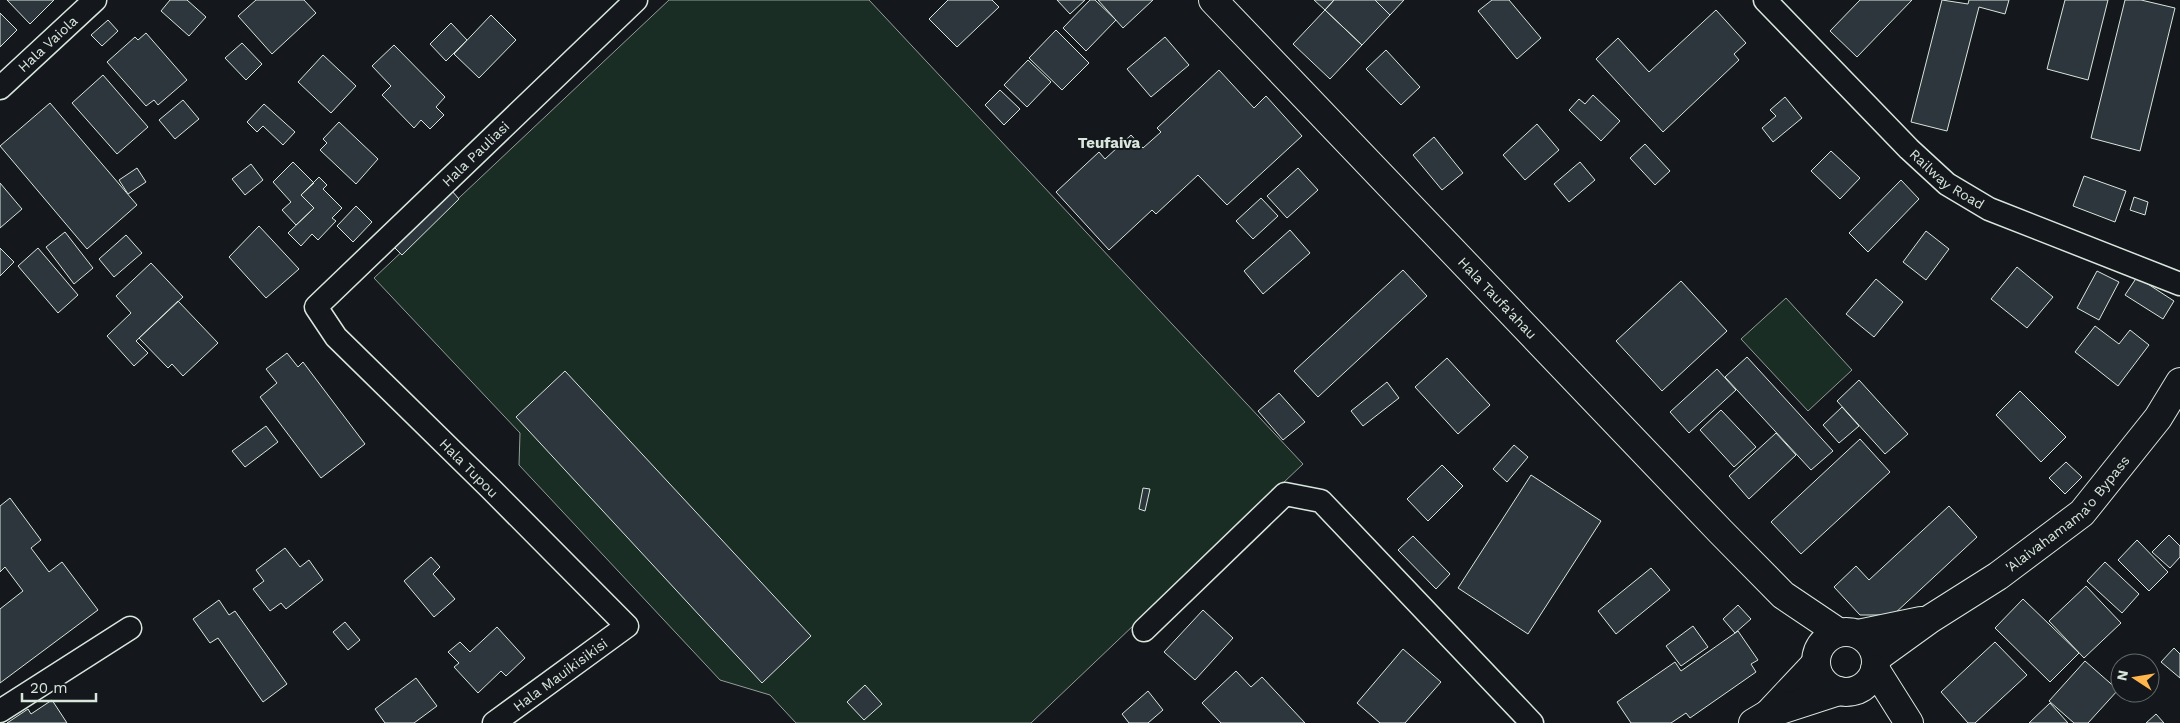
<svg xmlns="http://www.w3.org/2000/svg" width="2180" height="723" font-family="'Work Sans',sans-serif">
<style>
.green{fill:#1a2d24;stroke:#939e99}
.building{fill:#2c363c;stroke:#d8e6dc}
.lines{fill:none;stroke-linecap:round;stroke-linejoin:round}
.minor-casing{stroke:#d8e6dc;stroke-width:25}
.secondary-casing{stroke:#d8e6dc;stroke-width:30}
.primary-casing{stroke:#d8e6dc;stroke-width:30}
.minor{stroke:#14181c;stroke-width:22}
.secondary{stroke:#14181c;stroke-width:28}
.primary{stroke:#14181c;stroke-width:28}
.labels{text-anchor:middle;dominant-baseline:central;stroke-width:4;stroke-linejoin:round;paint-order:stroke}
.street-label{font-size:14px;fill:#d8e6dc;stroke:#14181c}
.neighbourhood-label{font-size:15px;font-weight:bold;fill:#d8e6dc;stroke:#14181c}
</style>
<rect width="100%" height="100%" fill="#14181c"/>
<path class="green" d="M 669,0 L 869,0 L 1303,464 L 1031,723 L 796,723 L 770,695 L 720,680 L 519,465 L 520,433 L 374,278 Z
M 1786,298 L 1852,370 L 1808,411 L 1741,339 Z"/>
<path class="building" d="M 7,0 L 54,0 L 30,24 Z
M 170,0 L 187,0 L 206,17 L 189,36 L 161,11 Z
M 256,0 L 304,0 L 316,13 L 272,54 L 238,16 Z
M 948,0 L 992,0 L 999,7 L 957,47 L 929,19 Z
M 1057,0 L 1085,0 L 1070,14 Z
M 1090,0 L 1095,0 L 1116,20 L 1086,51 L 1063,28 Z
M 1098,0 L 1153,0 L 1123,28 Z
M 1314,0 L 1334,0 L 1325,10 Z
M 1334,0 L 1375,0 L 1390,15 L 1362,45 L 1325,10 Z
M 1375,0 L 1404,0 L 1390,15 Z
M 1492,0 L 1509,0 L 1541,38 L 1517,59 L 1478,11 Z
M 1860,0 L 1912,0 L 1857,57 L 1830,31 Z
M 1942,0 L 1968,4 L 1969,0 L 2009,0 L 2005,14 L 1979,7 L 1947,131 L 1911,122 Z
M 2065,0 L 2108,0 L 2088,80 L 2047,69 Z
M 2125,0 L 2141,0 L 2175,8 L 2140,151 L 2091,138 Z
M 1325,10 L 1362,45 L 1330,79 L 1293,44 Z
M 1716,10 L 1746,43 L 1734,54 L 1739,60 L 1663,132 L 1596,59 L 1618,38 L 1649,72 Z
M 0,13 L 17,30 L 0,47 Z
M 491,15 L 516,40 L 479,78 L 454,54 Z
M 108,20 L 118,31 L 102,46 L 91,35 Z
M 451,23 L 467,40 L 446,61 L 430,44 Z
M 1056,30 L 1089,63 L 1062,90 L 1029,58 Z
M 146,33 L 187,80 L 158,105 L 154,100 L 146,106 L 107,62 L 135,37 L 138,40 Z
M 1165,37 L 1189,65 L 1151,97 L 1127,69 Z
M 242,43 L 262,64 L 246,80 L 225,58 Z
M 394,45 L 445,97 L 436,107 L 444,115 L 430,129 L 421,120 L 414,128 L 382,95 L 391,86 L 372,66 Z
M 1386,50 L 1420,87 L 1401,105 L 1366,69 Z
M 323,55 L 356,86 L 331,113 L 298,82 Z
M 1028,60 L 1051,82 L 1027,107 L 1004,85 Z
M 1219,70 L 1254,108 L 1266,96 L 1302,136 L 1227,205 L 1198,175 L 1156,214 L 1152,210 L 1109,250 L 1056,192 L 1099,152 L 1105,159 L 1131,135 L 1143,148 L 1161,132 L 1157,128 Z
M 103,75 L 148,127 L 117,154 L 72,103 Z
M 1000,90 L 1020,109 L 1004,125 L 985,105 Z
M 1593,95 L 1620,121 L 1601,141 L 1569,110 L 1579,99 L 1585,104 Z
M 1785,97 L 1802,118 L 1773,142 L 1762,128 L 1776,116 L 1770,110 Z
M 183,100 L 199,119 L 175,139 L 159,120 Z
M 50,103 L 137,205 L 87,249 L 0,146 Z
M 264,104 L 295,132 L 283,145 L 263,126 L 257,132 L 247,122 Z
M 339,122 L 378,159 L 356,184 L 320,150 L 327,143 L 323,139 Z
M 1537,124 L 1559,150 L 1525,180 L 1503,155 Z
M 1434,137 L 1463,173 L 1442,190 L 1413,155 Z
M 1645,144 L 1670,171 L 1655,185 L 1630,158 Z
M 1831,151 L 1860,178 L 1840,199 L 1811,171 Z
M 293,162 L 314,183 L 301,195 L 314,208 L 296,225 L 282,210 L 291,202 L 273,182 Z
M 1580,162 L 1595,180 L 1569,202 L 1554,184 Z
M 251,164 L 263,180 L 245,195 L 232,179 Z
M 137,168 L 146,182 L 128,194 L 119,180 Z
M 1298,168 L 1318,190 L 1287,218 L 1267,196 Z
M 2084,176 L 2126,191 L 2115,222 L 2073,206 Z
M 319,177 L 327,185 L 323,189 L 342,208 L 332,218 L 336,221 L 318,240 L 312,234 L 301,246 L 288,233 L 314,208 L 301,195 Z
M 1901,180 L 1919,199 L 1868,252 L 1849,233 Z
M 0,183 L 22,209 L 0,228 Z
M 452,191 L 459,199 L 402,255 L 394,247 Z
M 2134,197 L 2148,202 L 2145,215 L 2130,210 Z
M 1261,198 L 1278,216 L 1253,239 L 1236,221 Z
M 356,206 L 372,222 L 353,242 L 337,226 Z
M 259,226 L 299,269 L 266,298 L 229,257 Z
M 1290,230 L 1310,253 L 1263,294 L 1244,271 Z
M 1926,231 L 1949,249 L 1926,280 L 1903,262 Z
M 65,232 L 93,268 L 74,284 L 46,247 Z
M 126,235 L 142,253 L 114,277 L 99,259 Z
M 0,248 L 14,262 L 0,276 Z
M 38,248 L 78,295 L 58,313 L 18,266 Z
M 151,263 L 183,297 L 136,341 L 148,353 L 134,366 L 107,336 L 131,313 L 116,296 Z
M 2017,267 L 2053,297 L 2027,328 L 1991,299 Z
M 1403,270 L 1427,296 L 1318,397 L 1294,371 Z
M 2097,271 L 2119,282 L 2099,320 L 2077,308 Z
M 2137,277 L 2174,301 L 2163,319 L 2125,295 Z
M 1876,279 L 1903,302 L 1874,337 L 1846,314 Z
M 1681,281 L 1727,331 L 1662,391 L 1616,341 Z
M 178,301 L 218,343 L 183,376 L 172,364 L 168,368 L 139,338 Z
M 2095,326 L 2119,344 L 2130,330 L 2149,345 L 2118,386 L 2075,352 Z
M 287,353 L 298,367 L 303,362 L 365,444 L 321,478 L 260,397 L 277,383 L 266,369 Z
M 1747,357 L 1833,451 L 1811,470 L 1725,377 Z
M 1447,358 L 1490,405 L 1458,434 L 1415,387 Z
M 1717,369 L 1736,390 L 1689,433 L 1670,412 Z
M 565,371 L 811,636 L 762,683 L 516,417 Z
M 1859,380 L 1908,434 L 1885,454 L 1837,401 Z
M 1387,382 L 1399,398 L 1363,426 L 1351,411 Z
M 2020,391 L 2066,437 L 2041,462 L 1996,415 Z
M 1279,393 L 1305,422 L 1283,440 L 1258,411 Z
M 1842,407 L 1859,426 L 1839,443 L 1823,425 Z
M 1721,410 L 1756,447 L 1734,467 L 1700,430 Z
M 266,426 L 278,442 L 245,467 L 232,451 Z
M 1776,433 L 1796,455 L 1749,499 L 1729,476 Z
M 1860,439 L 1890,472 L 1801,554 L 1771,522 Z
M 1514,445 L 1528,457 L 1507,482 L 1493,469 Z
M 2066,462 L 2082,477 L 2065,494 L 2049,478 Z
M 1442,465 L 1463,486 L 1428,521 L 1407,499 Z
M 1531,475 L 1601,521 L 1528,634 L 1458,588 Z
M 1143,488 L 1150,489 L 1145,511 L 1139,509 Z
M 10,498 L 41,540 L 31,548 L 49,572 L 62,562 L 98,610 L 0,683 L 0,609 L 23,591 L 5,567 L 0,572 L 0,506 Z
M 1949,506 L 1977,537 L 1893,615 L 1860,615 L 1834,587 L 1856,566 L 1869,580 Z
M 2169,535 L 2180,546 L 2180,557 L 2170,568 L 2152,552 Z
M 1413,536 L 1450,574 L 1436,589 L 1398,550 Z
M 2137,540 L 2168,572 L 2149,591 L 2118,560 Z
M 285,548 L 300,567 L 309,560 L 323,580 L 286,609 L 281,603 L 270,611 L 253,589 L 264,581 L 256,570 Z
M 431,557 L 440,567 L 433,574 L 455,599 L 434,617 L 404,581 Z
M 2105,562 L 2139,594 L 2122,613 L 2087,581 Z
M 1651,568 L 1670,590 L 1616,634 L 1598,611 Z
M 2086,586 L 2121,623 L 2084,658 L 2049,621 Z
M 2023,599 L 2079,653 L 2050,682 L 1995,628 Z
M 219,600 L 229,615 L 235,611 L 287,684 L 263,702 L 218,638 L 210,643 L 193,619 Z
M 1738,605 L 1751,619 L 1735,633 L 1723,619 Z
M 1203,610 L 1233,638 L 1195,680 L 1164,652 Z
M 345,622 L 360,640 L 348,650 L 333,632 Z
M 1693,626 L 1708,647 L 1681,666 L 1666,646 Z
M 497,627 L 525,658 L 506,676 L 501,671 L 478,693 L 454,667 L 459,663 L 448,652 L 460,642 L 470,652 Z
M 1738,631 L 1758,660 L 1751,664 L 1756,672 L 1690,718 L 1686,713 L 1671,723 L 1631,723 L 1617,702 L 1675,662 L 1681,671 Z
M 1995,642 L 2027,675 L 1975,723 L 1968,723 L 1941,692 Z
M 2174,648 L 2180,654 L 2180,678 L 2161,662 Z
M 1403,649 L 1441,682 L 1405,723 L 1380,723 L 1357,703 Z
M 2085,661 L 2118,690 L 2088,723 L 2074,723 L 2049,701 Z
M 1236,671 L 1251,687 L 1262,677 L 1305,723 L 1221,723 L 1202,703 Z
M 416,678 L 437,706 L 414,723 L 385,723 L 375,709 Z
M 865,685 L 882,704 L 864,720 L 847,702 Z
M 1148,691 L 1163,710 L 1148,723 L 1129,723 L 1122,714 Z
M 52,700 L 67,723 L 7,723 L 28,709 L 31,714 Z
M 2050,703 L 2068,723 L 2029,723 Z
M 2156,714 L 2164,723 L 2146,723 Z"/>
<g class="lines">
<defs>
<g id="minor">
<path id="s1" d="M 1765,0 L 1909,149 L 1947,184 L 1989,209 L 2180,284"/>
<path id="s2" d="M 0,88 L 95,0"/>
<path d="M 1144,630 L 1285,494 L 1321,501 L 1532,723"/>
<path d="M 0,711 L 130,628"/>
<path id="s3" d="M 494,723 L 627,626 L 490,488 L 336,337 L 316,307 L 636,0"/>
</g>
<g id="secondary">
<path d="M 1858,634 L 1921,621"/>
<path id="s4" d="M 1876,658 L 1930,619 L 1998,576 L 2082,513 L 2158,418 L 2180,382"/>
<path d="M 1769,713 L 1816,663"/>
<path d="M 1753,723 L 1768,714 L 1839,691"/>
</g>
<g id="primary">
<path id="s5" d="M 1213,0 L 1721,532 L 1783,595 L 1838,632"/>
<circle cx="1846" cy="662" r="30"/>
<path d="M 1875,669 L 1909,723"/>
</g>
</defs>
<use href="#minor" class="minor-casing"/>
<use href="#secondary" class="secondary-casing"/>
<use href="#primary" class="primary-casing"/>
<use href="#minor" class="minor"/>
<use href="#secondary" class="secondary"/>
<use href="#primary" class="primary"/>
</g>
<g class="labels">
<g class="street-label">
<text stroke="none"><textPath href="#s2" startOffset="65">Hala Vaiola</textPath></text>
<text stroke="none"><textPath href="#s3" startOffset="832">Hala Pauliasi</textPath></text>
<text stroke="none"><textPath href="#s1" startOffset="256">Railway Road</textPath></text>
<text stroke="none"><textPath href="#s5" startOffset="412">Hala Taufa'ahau</textPath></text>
<text transform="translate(469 468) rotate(45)">Hala Tupou</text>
<text stroke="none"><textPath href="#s4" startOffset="241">'Alaivahamama'o Bypass</textPath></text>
<text stroke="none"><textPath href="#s3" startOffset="82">Hala Mauikisikisi</textPath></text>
</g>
<g class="neighbourhood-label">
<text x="1109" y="143">Teufaiva</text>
</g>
</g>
<g transform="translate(2135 678) rotate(282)"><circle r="24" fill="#14181c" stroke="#626a69"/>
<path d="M0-4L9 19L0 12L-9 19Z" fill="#ffb74d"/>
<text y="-8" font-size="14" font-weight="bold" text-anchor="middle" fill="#d8e6dc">N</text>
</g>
<path d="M22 693v8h74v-8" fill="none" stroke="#d8e6dc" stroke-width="2.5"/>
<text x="30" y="693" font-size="15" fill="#d8e6dc" stroke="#14181c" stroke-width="4" paint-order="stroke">20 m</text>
</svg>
